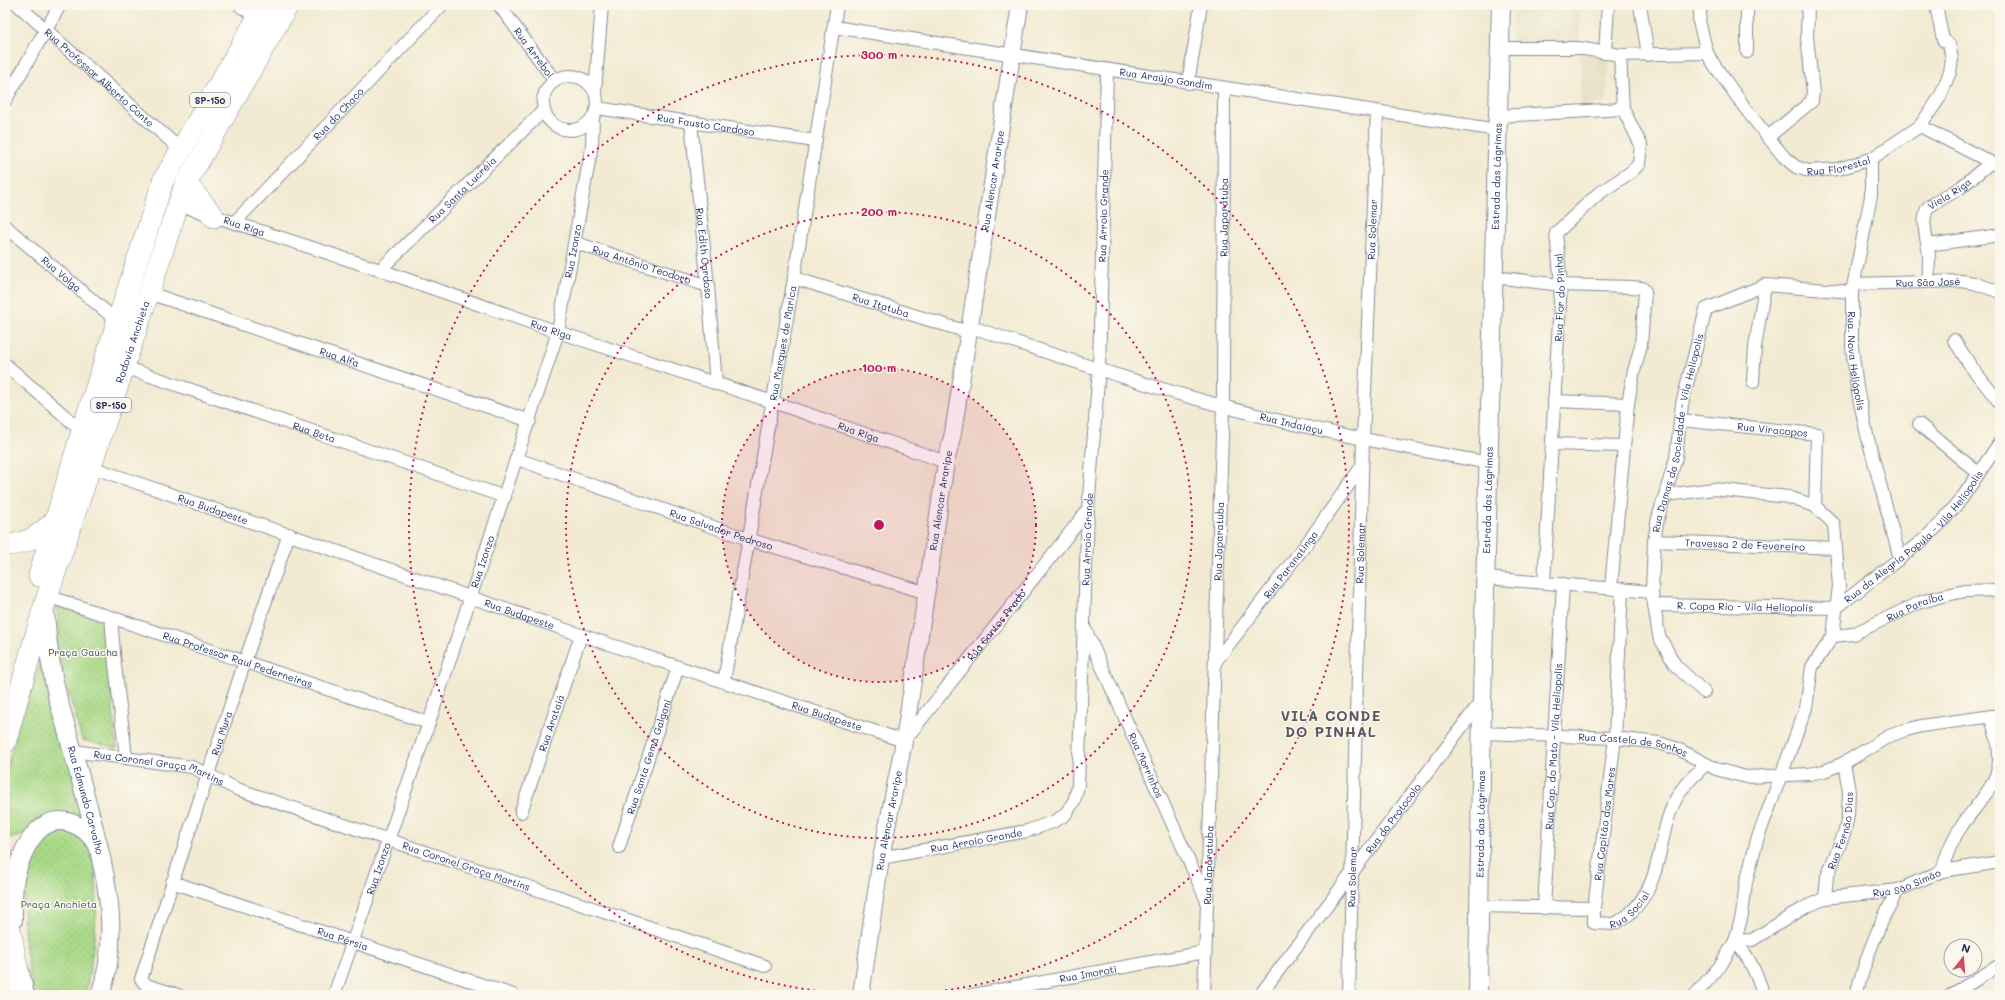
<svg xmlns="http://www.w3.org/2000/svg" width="2005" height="1000" font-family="Mali,sans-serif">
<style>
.built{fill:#e0ddbb}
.park{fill:url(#park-dots);stroke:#628472}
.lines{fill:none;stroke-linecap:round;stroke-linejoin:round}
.minor-casing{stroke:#868c98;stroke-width:14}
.tertiary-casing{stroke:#868c98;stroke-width:18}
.secondary-casing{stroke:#868c98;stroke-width:20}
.trunk-casing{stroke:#868c98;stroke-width:22}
.motorway-casing{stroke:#868c98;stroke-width:24}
.minor{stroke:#fff;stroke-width:12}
.tertiary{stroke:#fff;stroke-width:16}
.secondary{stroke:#fff;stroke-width:18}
.trunk{stroke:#fff;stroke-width:21}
.motorway{stroke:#fff;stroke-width:22}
.ring{fill:none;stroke:#c2185b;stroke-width:2;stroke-dasharray:2 4}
.labels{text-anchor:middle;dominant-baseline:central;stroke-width:3;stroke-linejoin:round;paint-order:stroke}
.shield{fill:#fbf7ec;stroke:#5e6b89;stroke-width:1}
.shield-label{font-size:9px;font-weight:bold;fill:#1b2f5e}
.street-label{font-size:10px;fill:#1b2f5e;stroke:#fbf7ec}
.park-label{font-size:10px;fill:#3e5a68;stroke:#fbf7ec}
.district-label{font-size:14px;font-weight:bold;letter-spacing:1px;fill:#595966;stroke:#fbf7ec}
.centre{fill:#c2185b;stroke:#fbf7ec;stroke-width:2}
.ring-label{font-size:12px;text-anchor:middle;font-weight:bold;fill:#c2185b;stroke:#fbf7ec;stroke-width:3;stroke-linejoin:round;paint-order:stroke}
</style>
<defs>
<pattern id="park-dots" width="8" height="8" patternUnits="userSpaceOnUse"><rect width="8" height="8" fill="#a9d987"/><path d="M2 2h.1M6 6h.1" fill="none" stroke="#91bb77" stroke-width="1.8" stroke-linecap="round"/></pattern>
</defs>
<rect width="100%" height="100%" fill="#fbf7ec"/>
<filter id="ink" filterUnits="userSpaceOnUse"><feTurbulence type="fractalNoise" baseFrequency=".025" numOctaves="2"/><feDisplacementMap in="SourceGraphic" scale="8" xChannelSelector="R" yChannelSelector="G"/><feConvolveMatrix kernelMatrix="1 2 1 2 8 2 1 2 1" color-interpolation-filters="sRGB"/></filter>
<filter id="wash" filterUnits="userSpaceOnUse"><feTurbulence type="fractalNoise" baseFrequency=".012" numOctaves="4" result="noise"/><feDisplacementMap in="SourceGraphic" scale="16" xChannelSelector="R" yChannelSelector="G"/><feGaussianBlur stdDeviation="0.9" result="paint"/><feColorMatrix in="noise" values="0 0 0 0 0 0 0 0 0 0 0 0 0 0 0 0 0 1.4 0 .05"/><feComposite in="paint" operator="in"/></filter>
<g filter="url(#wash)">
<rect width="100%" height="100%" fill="#f2ead2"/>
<path class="built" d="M 1512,5 L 1580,5 L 1580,44 L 1512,45 Z
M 1581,54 L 1609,58 L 1606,103 L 1581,106 Z"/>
<path class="park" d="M 56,605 L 104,621 L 117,748 L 82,740 L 56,649 L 60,633 Z
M 42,657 L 88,820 L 41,818 C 31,827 22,841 7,837 L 7,769 L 17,728 Z
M 60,829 L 79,832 C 82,837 87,842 89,847 C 105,885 92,955 86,995 L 33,995 C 25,940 7,866 60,829 Z"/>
</g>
<g filter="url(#ink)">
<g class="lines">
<defs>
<g id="minor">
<path id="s1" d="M 18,5 L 181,150"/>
<path id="s2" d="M 499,5 L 555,81"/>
<path d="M 1640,5 L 1648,55"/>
<path id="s3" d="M 1701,5 L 1699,21 L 1707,53 L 1715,66 L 1748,112 L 1784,157 L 1796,167 L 1809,171 L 1838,169 L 1871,159 L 1920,126 L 1940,97 L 1950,72 L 1952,59 L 1949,44 L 1943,40 L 1936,5"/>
<path d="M 1747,5 L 1747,52"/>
<path id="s4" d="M 834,27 L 1498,130"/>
<path d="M 1500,48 L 1578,48 L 1620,55 L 1707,53"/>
<path d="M 1605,53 L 1608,5"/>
<circle cx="570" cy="103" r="27"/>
<path d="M 1188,83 L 1201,5"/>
<path d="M 595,91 L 602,5"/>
<path d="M 5,101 L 60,5"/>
<path id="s5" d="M 597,108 L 815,141"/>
<path d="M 1499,116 L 1623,109"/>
<path id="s6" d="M 691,122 L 708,286 L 716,384"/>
<path d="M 1920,126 L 2000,167"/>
<path d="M 1768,137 L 1812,101 L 1813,92 L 1807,37 L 1808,5"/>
<path id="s7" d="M 1871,159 L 1871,196 L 1852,292 L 1852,347 L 1857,388 L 1867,435 L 1900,559"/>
<path id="s8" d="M 174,203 L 380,270 L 558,332 L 773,402 L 946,462"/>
<path id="s9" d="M 234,223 L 442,5"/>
<path id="s10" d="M 5,226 L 117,321"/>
<path id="s11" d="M 576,243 L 708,286"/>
<path d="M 1928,245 L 2000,235"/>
<path id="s12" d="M 380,270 L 544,110"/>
<path d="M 1494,277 L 1561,285 L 1631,287 L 1642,288 L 1645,291 L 1641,345 L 1633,375 L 1628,404 L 1611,588"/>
<path id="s13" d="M 794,278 L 968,332"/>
<path id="s14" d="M 1928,281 C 1929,273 1929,265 1929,256 C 1928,242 1920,220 1928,207 L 1960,188 L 1990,163"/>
<path id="s15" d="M 1854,284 L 1961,281 L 1974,283 L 2000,292"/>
<path id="s16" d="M 149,293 L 530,421"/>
<path id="s17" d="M 969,326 C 1053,355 1137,383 1222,406 C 1310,430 1399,446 1488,463"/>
<path d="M 1954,340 L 1972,368 L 2000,403"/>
<path d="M 5,364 L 82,431"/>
<path id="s18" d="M 124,367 L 505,497"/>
<path d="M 1753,382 L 1755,347 L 1765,285"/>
<path d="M 1554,401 L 1628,404"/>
<path id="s19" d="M 1680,420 L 1817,434 L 1815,506"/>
<path d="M 1919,424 L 1978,473"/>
<path d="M 1552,444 L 1623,446"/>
<path id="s20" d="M 517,459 L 748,539 L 927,593"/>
<path id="s21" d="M 91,467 L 581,635 L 904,741 L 1088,510"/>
<path d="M 1666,495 L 1714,489 L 1788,497 L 1815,506 L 1834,524 L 1839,586 L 1833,636 L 1812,667 L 1806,708 L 1757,840 L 1746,882 L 1742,915 L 1735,941 L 1721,965 L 1695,995"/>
<path id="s22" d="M 1654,541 L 1836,548"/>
<path d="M 1486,578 L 1652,592"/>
<path id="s23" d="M 1544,582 L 1561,285 L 1556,233 L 1598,194 L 1631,172 L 1639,164 L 1641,145 L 1623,109 L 1620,55"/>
<path id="s24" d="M 47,596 L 429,723"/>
<path id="s25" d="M 1654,605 L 1836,608 L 1923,540 L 1942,522 L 1962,498 L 2000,442"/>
<path d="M 111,617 L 115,665 L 126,757"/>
<path id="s26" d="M 1086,631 L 1206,899"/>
<path id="s27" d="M 1833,636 L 1853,634 L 1921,602 L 1942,596 L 1965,591 L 2000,590"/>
<path id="s28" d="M 1216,661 L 1310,539 L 1362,466"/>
<path id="s29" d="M 724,681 L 794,278 L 837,5"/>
<path id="s30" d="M 1704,692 L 1675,665 L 1659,636 L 1652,592 L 1654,541 L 1658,518 L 1676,458 L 1682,404 L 1706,309 L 1765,285 L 1852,292"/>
<path id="s31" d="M 1482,733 L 1615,738 L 1659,743 L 1678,749 L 1716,769 L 1746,777 L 1809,774 L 1824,771 L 1844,763 L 1889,736 L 1903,731 L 1921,726 L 2000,715"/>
<path id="s32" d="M 73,751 L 192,767 L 237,789 L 765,966"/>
<path id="s33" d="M 521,812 L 581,635"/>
<path id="s34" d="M 619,847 L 678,667"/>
<path id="s35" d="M 881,858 L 1027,831 L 1053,822 L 1065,815 L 1074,801 L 1078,786 L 1088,510 L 1099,369 L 1107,70"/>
<path d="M 1942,871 L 2000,862"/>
<path id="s36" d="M 172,882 L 513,995"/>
<path id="s37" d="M 1825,898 L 1827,877 L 1845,831 L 1848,815 L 1849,791 L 1844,763"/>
<path id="s38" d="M 1479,906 L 1594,908 L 1594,923 C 1600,923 1607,924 1612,924 C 1618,923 1624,918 1628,915 C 1666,882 1655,835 1678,795 C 1685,783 1696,774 1706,764"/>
<path id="s39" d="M 1544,908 L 1563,584"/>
<path id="s40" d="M 1594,908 L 1615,738 L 1622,589"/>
<path id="s41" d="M 1735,941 L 1752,940 L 1804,908 L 1825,898 L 1898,890 L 1942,871 C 1946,854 1953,838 1963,824 C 1976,805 1998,785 1999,761 C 2000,746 1995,731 1990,716"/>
<path d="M 1735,941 C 1749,956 1757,975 1764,995"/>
<path id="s42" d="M 178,995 L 146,985 L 141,979 L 245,661 L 289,534"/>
<path id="s43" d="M 334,995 L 429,723 L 558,332 L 592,145 L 593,118"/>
<path id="s44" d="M 972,995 L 1205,952"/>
<path id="s45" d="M 1204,995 L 1223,406 L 1224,88"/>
<path id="s46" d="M 1260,995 L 1482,700"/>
<path id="s47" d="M 1349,995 L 1363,439 L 1377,112"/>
<path d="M 1856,995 C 1866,956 1878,925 1898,890"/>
<path d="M 1951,995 L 2000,965"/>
</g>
<g id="tertiary">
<path d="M 242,5 L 259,15"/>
<path id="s48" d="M 861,995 L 881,858 L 904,741 L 946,462 L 953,433 L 1020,5"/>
</g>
<g id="secondary">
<path id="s49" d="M 45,613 C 47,642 51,671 58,699 C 69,737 79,773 89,810 C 105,870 122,935 100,995"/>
<path d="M 13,920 C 13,905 12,888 16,874 C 24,844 43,806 80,827 C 87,831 93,839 98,844"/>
<path id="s50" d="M 1478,995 L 1482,700 L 1501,5"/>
</g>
<g id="trunk">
<path d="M 186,183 L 214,217"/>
<path d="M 5,545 C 30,544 39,535 57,519"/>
<path d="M 39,576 L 82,431 L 163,181 L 265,5"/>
<path id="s51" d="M 5,743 L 44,606 L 184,187 L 288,5"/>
<path d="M 5,903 L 18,972"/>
</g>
<path id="motorway" d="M 18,972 L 23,995
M 5,992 L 6,995"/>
</defs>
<use href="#minor" class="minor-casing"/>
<use href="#tertiary" class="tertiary-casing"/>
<use href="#secondary" class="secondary-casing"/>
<use href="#trunk" class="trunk-casing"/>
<use href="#motorway" class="motorway-casing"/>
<use href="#minor" class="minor"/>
<use href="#tertiary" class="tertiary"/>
<use href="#secondary" class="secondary"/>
<use href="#trunk" class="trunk"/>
<use href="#motorway" class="motorway"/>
</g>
</g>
<circle cx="879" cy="525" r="157" fill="#c2185b" fill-opacity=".12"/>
<g class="ring">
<circle cx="879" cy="525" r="157"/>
<circle cx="879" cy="525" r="313"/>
<path d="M875 995A470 470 0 1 1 883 995"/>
</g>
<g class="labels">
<g class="shield">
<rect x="190" y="93" width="40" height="14" rx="3"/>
<rect x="91" y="398" width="40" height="14" rx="3"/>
</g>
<g class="shield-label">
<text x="210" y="100">SP-150</text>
<text x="111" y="405">SP-150</text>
</g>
<g class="street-label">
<text stroke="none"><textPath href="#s2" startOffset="59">Rua Arrebol</textPath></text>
<text stroke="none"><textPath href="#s1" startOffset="109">Rua Professor Alberto Conte</textPath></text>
<text stroke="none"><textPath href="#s4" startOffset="336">Rua Araújo Gondim</textPath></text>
<text stroke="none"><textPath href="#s9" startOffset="151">Rua do Chaco</textPath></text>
<text stroke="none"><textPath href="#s5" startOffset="110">Rua Fausto Cardoso</textPath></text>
<text stroke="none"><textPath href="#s3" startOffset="238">Rua Florestal</textPath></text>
<text stroke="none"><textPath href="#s50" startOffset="819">Estrada das Lágrimas</textPath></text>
<text stroke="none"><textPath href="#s48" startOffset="825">Rua Alencar Araripe</textPath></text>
<text stroke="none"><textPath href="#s12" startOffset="115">Rua Santa Lucréia</textPath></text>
<text stroke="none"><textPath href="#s14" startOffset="100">Viela Riga</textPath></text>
<text stroke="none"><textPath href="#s35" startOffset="793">Rua Arroio Grande</textPath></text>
<text stroke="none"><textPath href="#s45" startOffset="778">Rua Japaratuba</textPath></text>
<text stroke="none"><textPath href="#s8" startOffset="74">Rua Riga</textPath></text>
<text stroke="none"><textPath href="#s47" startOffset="766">Rua Solemar</textPath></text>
<text stroke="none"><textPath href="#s43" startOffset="782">Rua Izonzo</textPath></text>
<text stroke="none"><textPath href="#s6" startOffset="132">Rua Edith Cardoso</textPath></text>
<text stroke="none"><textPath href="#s11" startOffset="69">Rua Antônio Teodoro</textPath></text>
<text stroke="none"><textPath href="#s10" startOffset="74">Rua Volga</textPath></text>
<text stroke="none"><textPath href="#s15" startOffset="74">Rua São José</textPath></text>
<text stroke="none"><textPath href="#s23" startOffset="285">Rua Flor do Pinhal</textPath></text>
<text stroke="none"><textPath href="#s13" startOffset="91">Rua Itatuba</textPath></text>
<text stroke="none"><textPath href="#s8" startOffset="398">Rua Riga</textPath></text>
<text stroke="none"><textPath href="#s51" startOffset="421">Rodovia Anchieta</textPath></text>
<text stroke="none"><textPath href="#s29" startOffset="343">Rua Marques de Marica</textPath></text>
<text stroke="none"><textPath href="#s16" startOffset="201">Rua Alfa</textPath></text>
<text stroke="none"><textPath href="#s7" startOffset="204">Rua. Nova Heliópolis</textPath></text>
<text stroke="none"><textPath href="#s17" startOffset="337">Rua Indaiaçu</textPath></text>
<text stroke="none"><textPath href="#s19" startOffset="93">Rua Viracopos</textPath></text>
<text stroke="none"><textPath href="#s18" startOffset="201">Rua Beta</textPath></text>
<text stroke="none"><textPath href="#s8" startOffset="722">Rua Riga</textPath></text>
<text stroke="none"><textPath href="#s30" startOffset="279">Rua Damas da Sociedade - Vila Heliopolis</textPath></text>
<text stroke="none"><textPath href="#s48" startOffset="501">Rua Alencar Araripe</textPath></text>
<text stroke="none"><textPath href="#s50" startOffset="495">Estrada das Lágrimas</textPath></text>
<text stroke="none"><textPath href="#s21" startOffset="129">Rua Budapeste</textPath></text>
<text stroke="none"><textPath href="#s20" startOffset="216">Rua Salvador Pedroso</textPath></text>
<text stroke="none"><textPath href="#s25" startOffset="288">Rua da Alegria Popula - Vila Heliopolis</textPath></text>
<text stroke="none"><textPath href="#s35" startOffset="469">Rua Arroio Grande</textPath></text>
<text stroke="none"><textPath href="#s45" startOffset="454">Rua Japaratuba</textPath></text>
<text stroke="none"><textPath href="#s22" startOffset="91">Travessa 2 de Fevereiro</textPath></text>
<text stroke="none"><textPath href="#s47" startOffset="442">Rua Solemar</textPath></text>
<text stroke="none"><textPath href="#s43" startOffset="458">Rua Izonzo</textPath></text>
<text stroke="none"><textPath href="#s28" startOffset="122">Rua Paranatinga</textPath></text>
<text stroke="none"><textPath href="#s25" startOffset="91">R. Copa Rio - Vila Heliopolis</textPath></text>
<text stroke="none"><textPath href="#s27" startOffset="88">Rua Paraíba</textPath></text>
<text stroke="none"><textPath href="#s21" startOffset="453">Rua Budapeste</textPath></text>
<text stroke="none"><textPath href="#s21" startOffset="1006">Rua Santos Prado</textPath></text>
<text stroke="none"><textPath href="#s24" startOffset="201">Rua Professor Raul Pederneiras</textPath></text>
<text stroke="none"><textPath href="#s21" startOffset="777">Rua Budapeste</textPath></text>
<text stroke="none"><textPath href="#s33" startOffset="94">Rua Arataiá</textPath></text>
<text stroke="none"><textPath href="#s42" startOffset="300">Rua Mura</textPath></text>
<text stroke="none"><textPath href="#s39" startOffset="162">Rua Cap. do Mato - Vila Heliopolis</textPath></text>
<text stroke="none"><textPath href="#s31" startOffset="152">Rua Castelo de Sonhos</textPath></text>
<text stroke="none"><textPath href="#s34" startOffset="95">Rua Santa Gema Galgani</textPath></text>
<text stroke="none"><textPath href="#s26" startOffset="147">Rua Morrinhos</textPath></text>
<text stroke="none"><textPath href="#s32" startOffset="88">Rua Coronel Graça Martins</textPath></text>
<text stroke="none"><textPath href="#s49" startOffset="192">Rua Edmundo Carvalho</textPath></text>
<text stroke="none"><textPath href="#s46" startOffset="221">Rua do Protocolo</textPath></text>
<text stroke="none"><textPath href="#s48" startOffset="177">Rua Alencar Araripe</textPath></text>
<text stroke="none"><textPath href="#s40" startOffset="85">Rua Capitão dos Mares</textPath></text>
<text stroke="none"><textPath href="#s50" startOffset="171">Estrada das Lágrimas</textPath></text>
<text stroke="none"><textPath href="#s37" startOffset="70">Rua Fernão Dias</textPath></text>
<text stroke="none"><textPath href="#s35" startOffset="97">Rua Arroio Grande</textPath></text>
<text stroke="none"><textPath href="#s32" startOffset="412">Rua Coronel Graça Martins</textPath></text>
<text stroke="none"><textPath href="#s45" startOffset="130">Rua Japaratuba</textPath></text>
<text stroke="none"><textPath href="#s43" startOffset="134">Rua Izonzo</textPath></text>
<text stroke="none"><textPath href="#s47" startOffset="118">Rua Solemar</textPath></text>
<text stroke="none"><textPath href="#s41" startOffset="185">Rua São Simão</textPath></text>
<text stroke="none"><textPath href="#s38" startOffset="171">Rua Social</textPath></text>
<text stroke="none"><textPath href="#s36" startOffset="180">Rua Pérsia</textPath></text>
<text stroke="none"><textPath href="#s44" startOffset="118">Rua Imoroti</textPath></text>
</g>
<g class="park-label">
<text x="83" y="652">Praça Gaúcha</text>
<text x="59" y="904">Praça Anchieta</text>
</g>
<g class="district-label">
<text x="1331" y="715">VILA CONDE<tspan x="1331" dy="16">DO PINHAL</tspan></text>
</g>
</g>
<circle cx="879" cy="525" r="6" class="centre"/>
<g class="ring-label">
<text x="879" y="59">300 m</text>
<text x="879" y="216">200 m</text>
<text x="879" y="372">100 m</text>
</g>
<rect width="2005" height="1000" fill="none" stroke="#fbf7ec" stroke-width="20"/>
<g transform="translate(1963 958) rotate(17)"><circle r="19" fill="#fbf7ec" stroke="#a1a7b3"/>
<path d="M0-3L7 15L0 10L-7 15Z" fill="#d1495b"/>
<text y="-6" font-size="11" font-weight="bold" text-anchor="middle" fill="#1b2f5e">N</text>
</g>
</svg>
